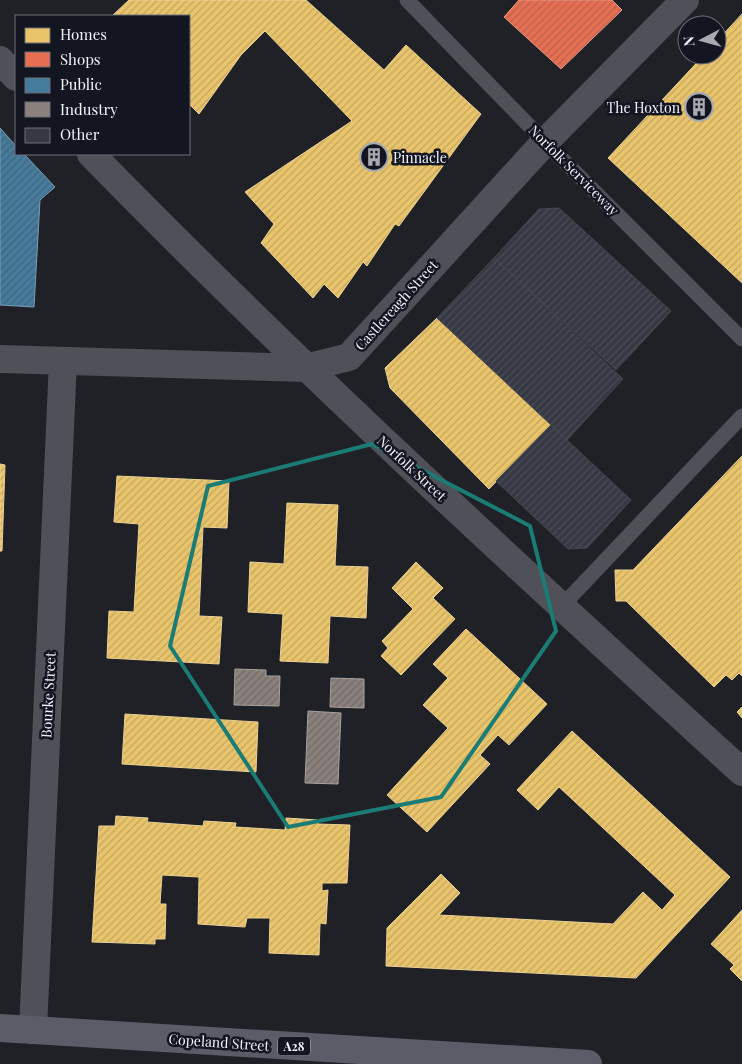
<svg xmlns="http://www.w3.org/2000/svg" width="742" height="1064" font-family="'Playfair Display',serif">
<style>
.homes{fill:url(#homes-hatch);stroke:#ebd296}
.shops{fill:url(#shops-hatch);stroke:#ea9784}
.public{fill:url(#public-hatch);stroke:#799fb9}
.industry{fill:url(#industry-hatch);stroke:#a9a3a2}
.building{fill:url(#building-hatch);stroke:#47484d}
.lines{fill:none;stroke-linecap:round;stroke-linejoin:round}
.service{stroke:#4f5058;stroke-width:15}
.minor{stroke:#4f5058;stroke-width:28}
.trunk{stroke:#5a5c68;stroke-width:28}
.marked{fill:none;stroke:#1a7c75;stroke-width:4;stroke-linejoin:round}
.labels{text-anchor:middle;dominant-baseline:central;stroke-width:5;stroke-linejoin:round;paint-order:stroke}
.shield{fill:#131520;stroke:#aeb0b9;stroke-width:1}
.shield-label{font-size:12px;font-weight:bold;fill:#f1f3fb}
.poi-label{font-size:14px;fill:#f1f3fb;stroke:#131520;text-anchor:end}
.street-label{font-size:14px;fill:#f1f3fb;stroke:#131520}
</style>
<defs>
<pattern id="homes-hatch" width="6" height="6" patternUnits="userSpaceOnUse" patternTransform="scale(1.25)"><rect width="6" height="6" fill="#e9c46a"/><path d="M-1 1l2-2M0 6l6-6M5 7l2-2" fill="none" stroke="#c1a562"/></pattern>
<pattern id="shops-hatch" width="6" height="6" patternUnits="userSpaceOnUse" patternTransform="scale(1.25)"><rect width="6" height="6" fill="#e76f51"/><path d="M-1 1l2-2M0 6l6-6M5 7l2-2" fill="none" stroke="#b7644f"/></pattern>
<pattern id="public-hatch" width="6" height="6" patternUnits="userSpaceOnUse" patternTransform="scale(1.25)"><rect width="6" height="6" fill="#457b9d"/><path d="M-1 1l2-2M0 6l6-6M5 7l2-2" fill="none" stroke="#466478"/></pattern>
<pattern id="industry-hatch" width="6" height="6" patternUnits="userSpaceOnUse" patternTransform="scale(1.25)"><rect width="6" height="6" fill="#8a817c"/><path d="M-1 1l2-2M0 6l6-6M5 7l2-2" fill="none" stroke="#706b68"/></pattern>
<pattern id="building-hatch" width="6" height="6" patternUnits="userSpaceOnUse" patternTransform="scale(1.25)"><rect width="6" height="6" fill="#363844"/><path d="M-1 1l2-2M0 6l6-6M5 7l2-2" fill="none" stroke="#4a4c57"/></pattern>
</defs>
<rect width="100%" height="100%" fill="#202126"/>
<path class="homes" d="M 129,0 L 306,0 L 384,70 L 406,45 L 481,114 L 399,226 L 395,224 L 367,266 L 363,262 L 338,298 L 324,284 L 313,298 L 261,243 L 274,224 L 245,192 L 352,121 L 265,31 L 241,55 L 199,114 L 190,105 L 189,106 L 189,16 L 112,16 Z
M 742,14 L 742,283 L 608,158 L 704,55 L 717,55 L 717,41 Z
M 437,318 L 551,425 L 489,489 L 390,388 L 385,368 Z
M 742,456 L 742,676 L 739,673 L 732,680 L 726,675 L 714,687 L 626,601 L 616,601 L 615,570 L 633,570 Z
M 0,464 L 5,465 L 2,551 L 0,551 Z
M 117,476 L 229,481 L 227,528 L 203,527 L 199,616 L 222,617 L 219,664 L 107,658 L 109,611 L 134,612 L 139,524 L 114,522 Z
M 287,503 L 338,505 L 335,566 L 368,567 L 366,618 L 330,616 L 328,663 L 280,661 L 283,614 L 248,612 L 250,562 L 284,564 Z
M 416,562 L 443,588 L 433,598 L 455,619 L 401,675 L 381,656 L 388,648 L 382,641 L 413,609 L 392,588 Z
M 466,629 L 547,704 L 509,745 L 498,735 L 480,755 L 490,764 L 427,832 L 387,795 L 448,728 L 423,705 L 448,678 L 433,664 Z
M 742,707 L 742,718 L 737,712 Z
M 125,714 L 258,722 L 256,772 L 122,764 Z
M 572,731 L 730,877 L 636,978 L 386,966 L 387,928 L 441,874 L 460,893 L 439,915 L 613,924 L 643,892 L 662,910 L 675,895 L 559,787 L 538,810 L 517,790 Z
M 116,816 L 148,818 L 147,822 L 203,826 L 204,821 L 236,823 L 235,827 L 285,830 L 286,818 L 318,820 L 318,824 L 350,825 L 347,883 L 322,883 L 322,891 L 328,890 L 326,924 L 320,923 L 319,955 L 269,953 L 270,918 L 247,918 L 245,927 L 198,924 L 199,877 L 162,875 L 160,904 L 166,904 L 165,939 L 155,939 L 155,944 L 92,942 L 99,826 L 115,826 Z
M 742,910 L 742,981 L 730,969 L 734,965 L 711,944 Z"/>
<path class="shops" d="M 519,0 L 612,0 L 622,10 L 561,69 L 504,17 Z"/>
<path class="public" d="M 0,128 L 16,146 L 16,154 L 24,154 L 55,187 L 40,200 L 34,307 L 0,305 Z"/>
<path class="industry" d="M 235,669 L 266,670 L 266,676 L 280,676 L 279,706 L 234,705 Z
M 331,678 L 364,679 L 364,708 L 330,707 Z
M 308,711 L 341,713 L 338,784 L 305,783 Z"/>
<path class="building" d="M 559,208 L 671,311 L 616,370 L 494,258 L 539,209 Z
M 494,258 L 623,379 L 567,440 L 437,318 Z
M 551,425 L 631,500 L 587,548 L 568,549 L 496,481 Z"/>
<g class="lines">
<path class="service" d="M 407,0 L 545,142 L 742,339
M 561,607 L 742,416"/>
<path class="minor" d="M 0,60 L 16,77
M 91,154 C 300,368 521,570 742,772
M 0,359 L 305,368 L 349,357 L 545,142 L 685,0
M 33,1030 L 63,361"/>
<path class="trunk" d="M 0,1028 L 588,1064"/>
</g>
<path class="marked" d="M 372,444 L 530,526 L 556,631 L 441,797 L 288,827 L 170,646 L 208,486 Z"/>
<defs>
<symbol id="building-ring" viewBox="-11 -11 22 22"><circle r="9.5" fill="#131520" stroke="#a8aab0" stroke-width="1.5"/><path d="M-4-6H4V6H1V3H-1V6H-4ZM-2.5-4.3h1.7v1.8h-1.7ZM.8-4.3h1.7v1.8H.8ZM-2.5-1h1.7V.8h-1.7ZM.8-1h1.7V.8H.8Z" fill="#a8aab0"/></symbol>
</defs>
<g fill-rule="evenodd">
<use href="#building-ring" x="683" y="91" width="32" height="32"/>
<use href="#building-ring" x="358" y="141" width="32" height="32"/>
</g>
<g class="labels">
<rect class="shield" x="278" y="1036.5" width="32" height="19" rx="4"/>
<g class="shield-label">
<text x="294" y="1046">A28</text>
</g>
<g class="poi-label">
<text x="680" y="107">The Hoxton</text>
<text x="393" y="157" text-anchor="start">Pinnacle</text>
</g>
<g class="street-label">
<text transform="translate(574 170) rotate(45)">Norfolk Serviceway</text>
<text transform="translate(396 305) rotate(-48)">Castlereagh Street</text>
<text transform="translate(412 468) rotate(43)">Norfolk Street</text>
<text transform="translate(48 695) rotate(-87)">Bourke Street</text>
<text transform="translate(219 1042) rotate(4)">Copeland Street</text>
</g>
</g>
<rect x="15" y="15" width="175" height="140" fill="#131520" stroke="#6c6e78"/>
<rect x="25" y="28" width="25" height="15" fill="#e9c46a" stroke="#6c6e78"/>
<text x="60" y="40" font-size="15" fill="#f1f3fb">Homes</text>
<rect x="25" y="52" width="25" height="15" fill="#e76f51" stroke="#6c6e78"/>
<text x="60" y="65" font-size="15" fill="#f1f3fb">Shops</text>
<rect x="25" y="78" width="25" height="15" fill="#457b9d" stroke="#6c6e78"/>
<text x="60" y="90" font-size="15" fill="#f1f3fb">Public</text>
<rect x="25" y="102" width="25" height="15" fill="#8a817c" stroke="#6c6e78"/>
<text x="60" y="115" font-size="15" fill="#f1f3fb">Industry</text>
<rect x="25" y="128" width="25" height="15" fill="#363844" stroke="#6c6e78"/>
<text x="60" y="140" font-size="15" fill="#f1f3fb">Other</text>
<g transform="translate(702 40) rotate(264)"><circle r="24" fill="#131520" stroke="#6c6e78"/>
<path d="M0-4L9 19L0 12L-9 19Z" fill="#a8aab0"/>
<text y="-8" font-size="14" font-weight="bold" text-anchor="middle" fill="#f1f3fb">N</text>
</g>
</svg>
